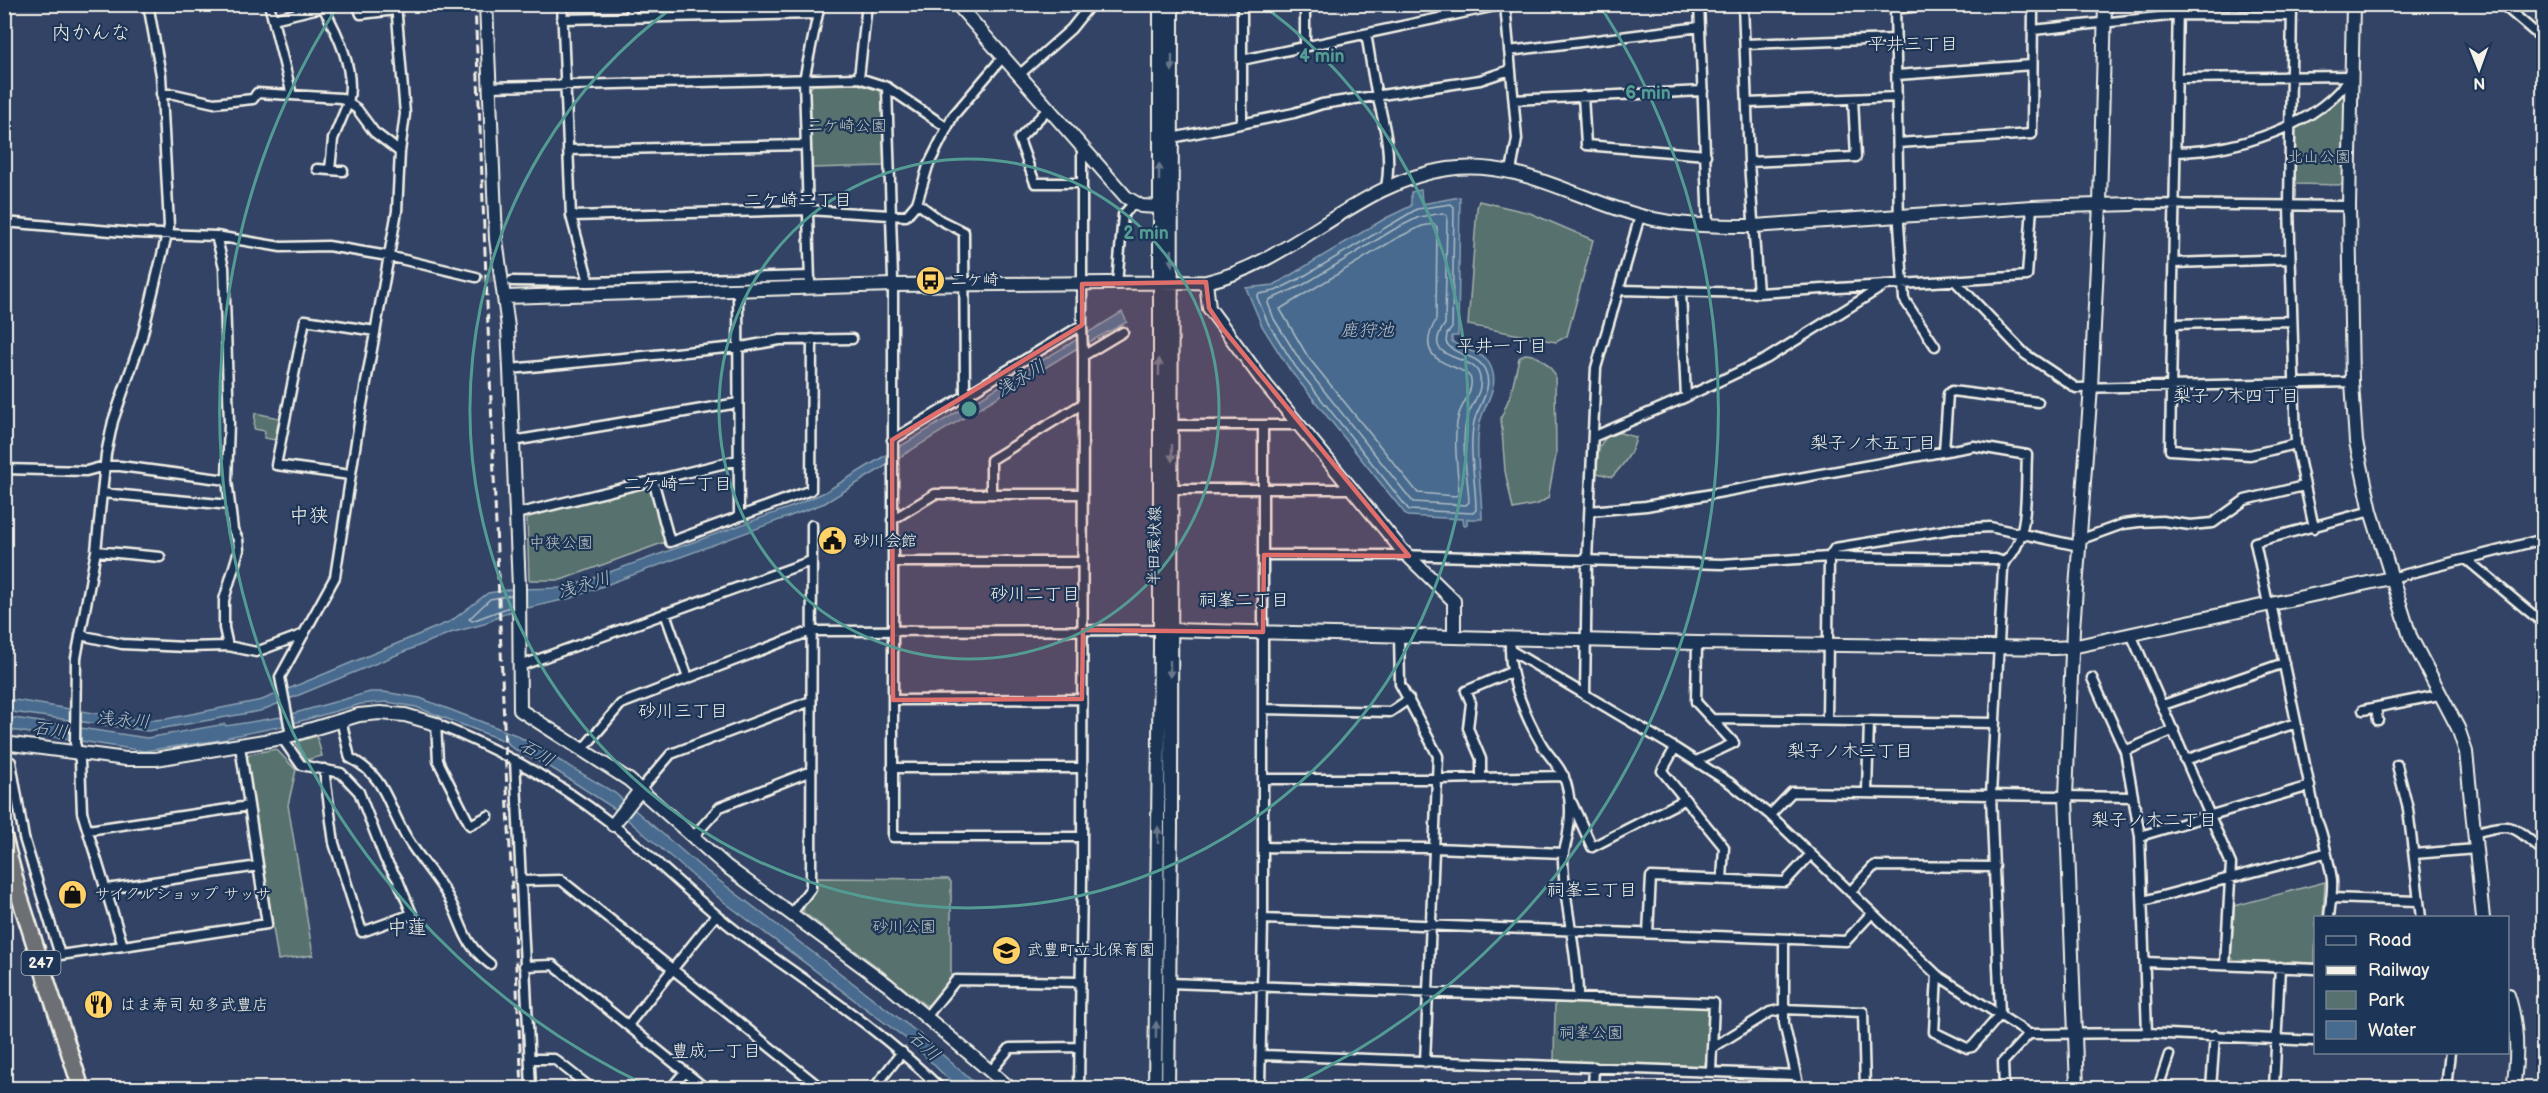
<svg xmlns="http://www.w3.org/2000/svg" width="2548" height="1093" font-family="'Balsamiq Sans','Klee One',sans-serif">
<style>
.green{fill:#57716e;stroke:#a6b1ab;stroke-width:1.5}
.water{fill:#466b8e;stroke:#8ca1b2;stroke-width:1.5}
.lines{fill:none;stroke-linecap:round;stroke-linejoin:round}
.shore{stroke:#aebbc4;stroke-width:1.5}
.street-tunnel{stroke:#4f5d7a;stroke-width:8;stroke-dasharray:8 4;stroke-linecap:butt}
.street-casing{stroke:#f4f1e8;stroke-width:13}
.secondary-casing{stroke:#f4f1e8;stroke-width:16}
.highway-casing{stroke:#f4f1e8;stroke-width:20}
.street{stroke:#1d3557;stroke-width:8}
.secondary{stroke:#1d3557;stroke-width:12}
.highway{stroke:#6c6f75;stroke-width:15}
.rail{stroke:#f4f1e8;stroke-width:3;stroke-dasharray:9 4.5;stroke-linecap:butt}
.oneway{fill:#68778a}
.marked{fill:#e06e6b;fill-opacity:0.2;stroke:#e06e6b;stroke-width:4.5;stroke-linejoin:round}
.ring{fill:none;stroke:#549b93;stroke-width:3}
.labels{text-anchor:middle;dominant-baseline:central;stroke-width:4.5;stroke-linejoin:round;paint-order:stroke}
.shield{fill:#1d3557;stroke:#b4b9bc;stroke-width:1.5}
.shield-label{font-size:15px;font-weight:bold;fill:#f4f1e8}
.park-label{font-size:16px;fill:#bdc4bd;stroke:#1d3557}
.poi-label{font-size:16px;fill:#f4f1e8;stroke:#1d3557;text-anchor:start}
.street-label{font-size:16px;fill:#f4f1e8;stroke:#1d3557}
.neighbourhood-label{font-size:18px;fill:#f4f1e8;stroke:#1d3557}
.water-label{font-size:18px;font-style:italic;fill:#b7c2c8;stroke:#1d3557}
.quarter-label{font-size:20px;fill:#f4f1e8;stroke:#1d3557}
.centre{fill:#549b93;stroke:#1d3557;stroke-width:3}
.ring-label{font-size:18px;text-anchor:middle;font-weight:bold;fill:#549b93;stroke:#1d3557;stroke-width:4.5;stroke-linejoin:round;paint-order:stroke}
</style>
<rect width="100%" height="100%" fill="#324366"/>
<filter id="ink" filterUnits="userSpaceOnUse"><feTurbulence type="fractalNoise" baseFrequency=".0167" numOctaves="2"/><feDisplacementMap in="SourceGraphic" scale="12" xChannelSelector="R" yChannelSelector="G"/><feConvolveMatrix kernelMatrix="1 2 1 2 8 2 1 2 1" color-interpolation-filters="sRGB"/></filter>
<g filter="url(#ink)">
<path class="green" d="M 859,84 L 879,90 L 882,95 L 884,166 L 812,168 L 810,89 L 813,85 Z
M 2337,96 L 2345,96 L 2343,185 L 2294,184 L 2295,130 Z
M 1479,201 L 1530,213 L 1593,240 L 1567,336 L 1556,342 L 1468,325 L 1477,208 Z
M 1525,354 C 1538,354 1549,364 1555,375 L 1556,455 L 1548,498 L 1538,504 L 1513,509 L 1505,471 L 1501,418 L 1511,393 L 1519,358 Z
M 255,413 L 279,418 L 275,440 L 264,438 L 265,431 L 254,429 Z
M 1616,432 L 1636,437 C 1633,453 1623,465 1612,477 L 1597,473 C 1598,455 1596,439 1616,432 Z
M 647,487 L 651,489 L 665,542 L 561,580 L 529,580 L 527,517 Z
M 317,736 L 322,756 L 306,760 L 295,742 Z
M 276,749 L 296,770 L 288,805 L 313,955 L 278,960 L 247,757 L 250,754 Z
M 817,878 L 948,879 L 951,882 L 951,978 L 930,1005 L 925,1005 L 879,968 L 803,912 L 804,907 L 815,890 Z
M 2325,882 L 2323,917 L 2316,918 L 2315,963 L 2234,960 L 2231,957 L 2234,906 Z
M 1555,1003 L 1706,1007 L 1709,1011 L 1706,1061 L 1703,1066 L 1554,1061 Z"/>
<path class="water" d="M 1421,190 L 1422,204 L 1460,197 L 1458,336 L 1452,336 L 1452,341 C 1462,352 1482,350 1490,365 C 1501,386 1485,402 1480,422 C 1474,450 1482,490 1482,519 L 1467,519 L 1467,525 L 1464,525 L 1463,519 L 1407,516 L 1290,370 L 1262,326 L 1246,288 L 1274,285 L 1386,218 L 1411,206 L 1411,192 Z
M 1122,312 L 1127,322 L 1074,350 L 825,503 L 571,598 L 506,613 L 484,624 L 450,633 L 260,711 L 148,731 L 5,711 L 5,700 L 15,700 L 142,721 L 166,719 L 262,700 L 451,621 L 488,593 L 514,589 L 565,588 L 794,506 L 825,492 Z
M 370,692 L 384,692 L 420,698 L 516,735 L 615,793 L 700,866 L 917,1032 L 980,1088 L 961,1088 L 945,1076 L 913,1044 L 720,899 L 615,809 L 555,770 L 512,748 L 507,742 L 416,707 L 387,702 L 361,704 L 283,726 L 228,737 L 228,739 L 144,751 L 5,729 L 4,718 L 14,718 L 147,738 L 225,724 L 226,726 L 281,717 Z"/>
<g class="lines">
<path class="shore" d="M 1451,204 L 1454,207 L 1452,328 L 1447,334 L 1446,342 C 1454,357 1478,353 1485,370 C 1494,389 1478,405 1474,422 C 1468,450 1476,482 1476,510 L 1473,513 L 1409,510 L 1295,366 L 1268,323 L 1257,297 L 1259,294 L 1275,291 L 1299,279 L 1417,209 Z
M 1443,213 L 1447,216 L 1445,324 C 1418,362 1472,353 1479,374 C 1485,390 1471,404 1467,418 C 1460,445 1468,475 1469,502 L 1466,505 L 1413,502 L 1301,362 L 1274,319 L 1268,303 L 1269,300 L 1303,285 L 1393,230 L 1419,217 Z
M 1434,224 L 1437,227 L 1436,320 C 1408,369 1468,362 1471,380 C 1473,391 1462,404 1459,414 C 1452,439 1458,468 1459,493 L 1456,496 L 1418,493 L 1308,357 L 1280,309 L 1397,238 L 1422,226 Z
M 512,595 L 490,599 L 469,619 L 472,621 L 512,606"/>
<path class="street-tunnel" d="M 476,277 L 505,280"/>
<defs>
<path id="street" d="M 148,4 L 161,75 L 169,226 L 142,337 L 113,421 L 106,454 L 96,551 L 76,658 L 75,743 L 80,761 L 82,812 L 123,946 L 267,924 L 240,746
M 269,4 L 292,95
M 357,4 L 361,14 L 396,10
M 562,4 L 571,216 L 589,282
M 631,4 L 631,18
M 1505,4 L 1517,139 L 1511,171
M 1699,4 L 1708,226
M 1743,4 L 1749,162 L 1758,293
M 1895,4 L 1899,224 L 1904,299 L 1935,346
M 2178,4 L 2170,450 L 2250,455 L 2296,444
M 2292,4 L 2289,206 L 2296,444 L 2314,528
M 2502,4 L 2544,40
M 1895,9 L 1936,4
M 273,19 L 323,7 C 338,34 356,71 348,103 L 357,109 L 374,132 L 400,152
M 562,19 L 818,14
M 2033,30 L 2178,15 L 2292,16
M 1366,34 C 1370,54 1372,75 1377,95 C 1385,126 1392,156 1386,188
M 1745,44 L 1896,39
M 1305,46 L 1305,7 L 1307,4
M 1509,51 L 1700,27
M 1242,60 L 1505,4
M 1019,75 L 1071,29 L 1091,4
M 1897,75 L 2032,65
M 859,78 L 867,4
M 2178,78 L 2352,76
M 489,87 L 859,78 L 887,87 L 946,127
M 887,87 L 893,280 L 893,837 L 1082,837
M 161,94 L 174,94 L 214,103 L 253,99 L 257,93 L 341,98 L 348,103 L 333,139 L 330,170
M 1583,96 L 1586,145 L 1706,155
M 1514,100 L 1703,91
M 1747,103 L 1897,97
M 1049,108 L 1019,139 L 1035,183 L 1082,183
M 1242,123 L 1242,4
M 1172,138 L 1294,113 L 1322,104 L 1480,80 L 1510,70
M 1898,143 L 2032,134 L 2033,4
M 568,150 L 805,145
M 2176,152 C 2235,151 2317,127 2351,76
M 1749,162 L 1856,157 L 1853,99
M 317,169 L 343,171
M 917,203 L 940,220 L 964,232 L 965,396
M 2132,204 L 2349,206
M 571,216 L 808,210 L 906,216 L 917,203 L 928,166 L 953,116 L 1003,57
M 4,222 L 135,233 L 216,236 L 281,247 L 328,246 L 388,256 L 476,277
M 216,236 L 224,267 L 229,423 L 227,480 L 233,530 L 238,539 L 239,550 L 224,600 L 224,628 L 228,646
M 2174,263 L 2290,259
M 512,281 L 589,282 L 810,276
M 1955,281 L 2025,354 L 2076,388 L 2352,382
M 810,282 L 804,80 L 820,4
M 1117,284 L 1123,215 L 1134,203
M 738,290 L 739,516
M 1619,290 L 1758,293 L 2027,276 L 2032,207
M 1681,293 L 1686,397
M 2173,324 L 2292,321
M 1082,325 L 1083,356
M 510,369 L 747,346 L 780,340 L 852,339
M 1171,425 L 1300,425
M 1593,437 L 1686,397 L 1766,359 L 1885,285
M 892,440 L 1082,325 L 1082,146
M 513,441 L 738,403
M 1944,451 L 1948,394 L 1952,391 L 2038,402
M 4,469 L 86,471 L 105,466 L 120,466 L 227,480
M 350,475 L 276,465 L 305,320 L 375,331
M 653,480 L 670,542 L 811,490 L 812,339
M 1172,489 L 1352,489
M 102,493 L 230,505
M 991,493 L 991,460 L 1082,404
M 1590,511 L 1646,506 L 1974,446 L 2027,455 C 2025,485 2031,542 2004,562 L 2003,569 L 1991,795 L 2000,1015 L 1972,1047 L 1967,1048 L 1934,1032 L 1937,975
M 516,514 L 738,460
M 892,520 L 935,494 L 1082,494
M 2079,540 L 2123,524 L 2139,522 L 2162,521 L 2190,525 L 2213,523 L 2245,500 L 2304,486
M 96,551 L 160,557
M 1264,555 L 1398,555 L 1722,564 L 1829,557 L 1995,559 L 2004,562
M 2466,559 L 2544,624
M 893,562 L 1082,562
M 2391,578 L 2544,539
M 665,613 L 688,678
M 2131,634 L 2231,864 L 2225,965
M 80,635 L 122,644 L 186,647 L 228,646 L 256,652 L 304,634
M 1399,635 L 1400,684 L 1438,756 L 1425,1062
M 1510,638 L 1510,650 L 1675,748 L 1730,783 L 1770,815 L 1937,975 L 2029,1034 L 2147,1033 L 2316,1041
M 1510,650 C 1510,681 1526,718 1542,745 C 1550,758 1562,768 1566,783 C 1571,800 1571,817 1568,833 C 1567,843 1563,851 1563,860 C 1564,907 1578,952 1578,997
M 520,666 L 811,561
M 2092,678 L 2125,751 L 2140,836 L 2147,1033
M 1585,695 L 1587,560 L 1596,368 L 1640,216
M 893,700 L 1082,699
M 2163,705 L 2284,663
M 2376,708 L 2378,720
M 1264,709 L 1390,712 L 1409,699
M 2363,710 L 2439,695
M 1713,719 L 1995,723
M 341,720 L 350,758 C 387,777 387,806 407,838 C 419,858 435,875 447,895 C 464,924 460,941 490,964
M 1827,720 L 1829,557 L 1835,548 L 1952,529 L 1990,527 L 2079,546
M 291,735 L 280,677 L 335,577 L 360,416 L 397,211 L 400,152 L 405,114 L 396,4
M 282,738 L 301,765 L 341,773 L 359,792 L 385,859 L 398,880 L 412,914 L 362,932 L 334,843 L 324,769
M 1675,748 L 1662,771 L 1724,847 L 1722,880
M 583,749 L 621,704 L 811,631 L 1163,630
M 2125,751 L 2174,730
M 515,760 L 531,1088
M 2185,760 L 2296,723
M 1696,761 L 1734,743 L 1696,702 L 1697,643
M 11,762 L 24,838 L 60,955 L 123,946
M 2397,765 L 2408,809 L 2421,918
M 892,768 L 1082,768
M 1481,778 L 1481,759 L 1468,728 L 1471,703 L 1466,691 L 1511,672
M 1264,779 L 1437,779 L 1564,776
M 641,789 L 671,754 L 811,701
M 1867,792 L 1869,721
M 1572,803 L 1592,847 L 1684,800
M 1770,815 L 1792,792 L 2133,797
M 488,816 L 470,825 L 438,761 L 436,724 C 498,749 559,782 612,824 C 657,860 697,902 743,936 C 811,985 880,1029 940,1088
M 88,830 L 249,806
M 2474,833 C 2515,821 2512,826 2544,852
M 2140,836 L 2310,786
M 693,837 L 720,807 L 811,771
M 1263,847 L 1434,848 L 1564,853
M 2414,854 L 2476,849
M 520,881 L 561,880 L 821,1088
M 107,889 L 258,866
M 1850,892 L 1874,866 L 1995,867
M 2331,898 L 2417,901
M 2143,901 L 2325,853
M 792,913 L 811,888 L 812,525
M 2329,918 C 2330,905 2333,892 2332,880 C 2331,872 2321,825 2317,821 L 2272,608 L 2268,604 L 2255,542 L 2371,511
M 1263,919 L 1846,941 L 1872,913
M 1648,933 L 1651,877 L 1785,882 L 1811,854
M 1784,939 L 1784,1023 L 1799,1088
M 2145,962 L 2316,969
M 524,966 L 553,965 L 705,1088
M 1169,983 L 1714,1003 L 1711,1071
M 926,1017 L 956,980 L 1080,982
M 628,1025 L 716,915
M 1712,1048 L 1770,1012 L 1783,1009 L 1863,1012 L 1865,1088
M 1261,1055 L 1796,1075
M 530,1059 L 554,1059 L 591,1088
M 991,1071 L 1010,1048 L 1079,1047
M 671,1088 L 685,1072
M 874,1088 L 902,1052
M 1079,1088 L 1082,878 L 1083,356 L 1123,332
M 1260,1088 L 1263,919 L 1263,425
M 1593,1088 L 1594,1067
M 2004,1088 L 2003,1062 L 2029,1034
M 2158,1088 L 2169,1055
M 2211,1088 L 2215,1035
M 2274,1088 L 2280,967
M 2446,1088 L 2450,1052"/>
<path id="secondary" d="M 486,4 L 496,239 L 508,327 L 510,369 L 519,588 L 520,710 L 629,780 L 726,866 L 888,985 L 1010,1088
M 957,4 L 1126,197 L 1141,206 L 1159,207
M 2353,4 L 2349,206 L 2352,382 L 2356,442 L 2371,511 L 2410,636 L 2458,728 L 2466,752 L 2483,918
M 1206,282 L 1209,308 L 1266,385 L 1402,550 L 1454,601 L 1454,636
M 505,297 L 893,285 L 1206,282 C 1294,262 1359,181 1448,169 C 1518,159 1576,199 1641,216 C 1678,226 1716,226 1754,226 L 2032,207 L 2132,204
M 1171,630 L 1697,643 L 2054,648 L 2072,647 L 2391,578
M 4,743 L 126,759 L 156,759 L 282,738 L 359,715 L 380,713 L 405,715 L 436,724
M 613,825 L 641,789
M 2508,995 C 2518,1025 2518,1057 2513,1088
M 1155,1088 L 1160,648 L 1160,4
M 1168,1088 L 1171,827 L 1172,4
M 2077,1088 L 2066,796 L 2073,629 L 2091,387 L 2100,204 L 2105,4"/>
<path id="highway" d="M 4,838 L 19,895 L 81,1088"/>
</defs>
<use href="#street" class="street-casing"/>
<use href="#secondary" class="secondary-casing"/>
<use href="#highway" class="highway-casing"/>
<use href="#street" class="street"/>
<use href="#secondary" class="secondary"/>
<use href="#highway" class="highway"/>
<path class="rail" d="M 475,4 L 505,749 L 522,1088"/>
</g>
<defs><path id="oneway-solid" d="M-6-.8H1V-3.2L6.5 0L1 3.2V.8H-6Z" transform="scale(1.5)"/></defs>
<g class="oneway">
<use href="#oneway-solid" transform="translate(1172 63) rotate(90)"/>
<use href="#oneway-solid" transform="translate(1159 172) rotate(-90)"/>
<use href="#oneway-solid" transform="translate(1172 258) rotate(89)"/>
<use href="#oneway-solid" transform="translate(1159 367) rotate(-89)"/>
<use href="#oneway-solid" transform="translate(1172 453) rotate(90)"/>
<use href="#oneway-solid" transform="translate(1170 669) rotate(90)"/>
<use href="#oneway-solid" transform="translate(1158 835) rotate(-90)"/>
<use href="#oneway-solid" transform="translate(1156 1030) rotate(-89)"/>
</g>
</g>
<path class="marked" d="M 1206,282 L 1209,308 L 1223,329 L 1409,556 L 1264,555 L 1263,632 L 1083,630 L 1082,699 L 893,700 L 892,440 L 1082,325 L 1082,284 Z"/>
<g class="ring">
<circle cx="969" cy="409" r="250"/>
<path d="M1262 5A499 499 0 1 1 676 5"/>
<path d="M652 1088A749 749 0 0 1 337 7M1601 7A749 749 0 0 1 1286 1088"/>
</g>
<defs>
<symbol id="bus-disc" viewBox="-11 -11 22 22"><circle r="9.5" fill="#ffd166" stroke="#1d3557"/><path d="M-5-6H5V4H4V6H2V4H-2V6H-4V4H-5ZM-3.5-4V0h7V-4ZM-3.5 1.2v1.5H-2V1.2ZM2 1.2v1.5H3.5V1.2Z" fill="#111"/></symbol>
<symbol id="civic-disc" viewBox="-11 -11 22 22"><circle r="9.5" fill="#ffd166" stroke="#1d3557"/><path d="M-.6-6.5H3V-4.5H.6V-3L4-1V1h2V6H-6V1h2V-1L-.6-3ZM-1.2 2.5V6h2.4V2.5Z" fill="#111"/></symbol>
<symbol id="shop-disc" viewBox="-11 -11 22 22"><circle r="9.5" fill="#ffd166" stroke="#1d3557"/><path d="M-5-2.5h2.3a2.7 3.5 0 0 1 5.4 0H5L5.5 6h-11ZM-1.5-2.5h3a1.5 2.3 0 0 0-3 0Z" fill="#111"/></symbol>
<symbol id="school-disc" viewBox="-11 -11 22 22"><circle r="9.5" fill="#ffd166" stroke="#1d3557"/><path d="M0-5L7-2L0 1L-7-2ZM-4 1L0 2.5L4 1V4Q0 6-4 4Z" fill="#111"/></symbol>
<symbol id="restaurant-disc" viewBox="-11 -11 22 22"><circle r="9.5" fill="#ffd166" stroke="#1d3557"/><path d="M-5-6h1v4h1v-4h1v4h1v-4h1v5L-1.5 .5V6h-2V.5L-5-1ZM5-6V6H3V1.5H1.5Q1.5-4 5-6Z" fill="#111"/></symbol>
</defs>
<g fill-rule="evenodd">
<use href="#bus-disc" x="914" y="264" width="33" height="33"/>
<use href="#civic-disc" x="816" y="524" width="33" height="33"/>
<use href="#shop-disc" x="56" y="878" width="33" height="33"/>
<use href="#school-disc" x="990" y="934" width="33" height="33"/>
<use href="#restaurant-disc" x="82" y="988" width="33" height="33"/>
</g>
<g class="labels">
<rect class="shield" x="21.5" y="951" width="39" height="24" rx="4.5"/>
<g class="shield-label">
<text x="41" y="963">247</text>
</g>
<g class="park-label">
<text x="847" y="126">二ケ崎公園</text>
<text x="2319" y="157">北山公園</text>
<text x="561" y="543">中狭公園</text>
<text x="904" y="927">砂川公園</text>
<text x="1591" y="1033">祠峯公園</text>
</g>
<g class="poi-label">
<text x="951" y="280">二ケ崎</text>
<text x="853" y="541">砂川会館</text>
<text x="94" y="894">サイクルショップ サッサ</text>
<text x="1027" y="950">武豊町立北保育園</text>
<text x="120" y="1005">はま寿司 知多武豊店</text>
</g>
<g class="street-label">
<text transform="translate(1155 546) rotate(-89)">半田環状線</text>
</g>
<g class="neighbourhood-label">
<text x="1913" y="44">平井三丁目</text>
<text x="798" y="200">二ケ崎二丁目</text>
<text x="1502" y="346">平井一丁目</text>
<text x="2236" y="396">梨子ノ木四丁目</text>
<text x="1873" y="443">梨子ノ木五丁目</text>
<text x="678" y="484">二ケ崎一丁目</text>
<text x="1035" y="594">砂川二丁目</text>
<text x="1244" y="600">祠峯二丁目</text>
<text x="683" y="711">砂川三丁目</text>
<text x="1850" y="751">梨子ノ木三丁目</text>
<text x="2154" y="820">梨子ノ木二丁目</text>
<text x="1592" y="890">祠峯三丁目</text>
<text x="716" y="1051">豊成一丁目</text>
</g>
<g class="water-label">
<text x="1367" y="330">鹿狩池</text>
<text transform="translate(1021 379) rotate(-31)">浅永川</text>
<text transform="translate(584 585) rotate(-17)">浅永川</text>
<text transform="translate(123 720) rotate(5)">浅永川</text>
<text transform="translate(50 730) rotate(8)">石川</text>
<text transform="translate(537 753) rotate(31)">石川</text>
<text transform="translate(924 1046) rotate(42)">石川</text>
</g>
<g class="quarter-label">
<text x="91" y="33">内かんな</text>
<text x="309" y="516">中狭</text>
<text x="407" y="928">中蓮</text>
</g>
</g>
<circle cx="969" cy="409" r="9" class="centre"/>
<g class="ring-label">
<text x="1322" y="62">4 min</text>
<text x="1648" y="99">6 min</text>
<text x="1146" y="239">2 min</text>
</g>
<rect width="2548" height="1093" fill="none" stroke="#1d3557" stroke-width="24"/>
<rect x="12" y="12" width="2524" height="1069" fill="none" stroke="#f4f1e8" stroke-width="2" filter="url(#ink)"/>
<rect x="2314" y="916" width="195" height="138" fill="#1d3557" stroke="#738091" stroke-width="1.5"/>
<rect x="2326" y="936" width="30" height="9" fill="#1d3557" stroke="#738091" stroke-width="1.5"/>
<text x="2368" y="946" font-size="18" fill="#f4f1e8">Road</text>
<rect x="2326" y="966" width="30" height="9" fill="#f4f1e8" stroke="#738091" stroke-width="1.5"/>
<text x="2368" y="976" font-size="18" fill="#f4f1e8">Railway</text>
<rect x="2326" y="991" width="30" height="18" fill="#57716e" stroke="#738091" stroke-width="1.5"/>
<text x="2368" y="1006" font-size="18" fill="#f4f1e8">Park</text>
<rect x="2326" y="1021" width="30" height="18" fill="#466b8e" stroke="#738091" stroke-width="1.5"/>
<text x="2368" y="1036" font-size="18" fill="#f4f1e8">Water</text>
<g transform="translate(2479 69) rotate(179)" stroke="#1d3557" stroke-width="4.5" paint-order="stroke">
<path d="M0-4.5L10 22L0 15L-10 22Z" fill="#f4f1e8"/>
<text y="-9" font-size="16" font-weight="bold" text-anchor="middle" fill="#f4f1e8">N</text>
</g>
</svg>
